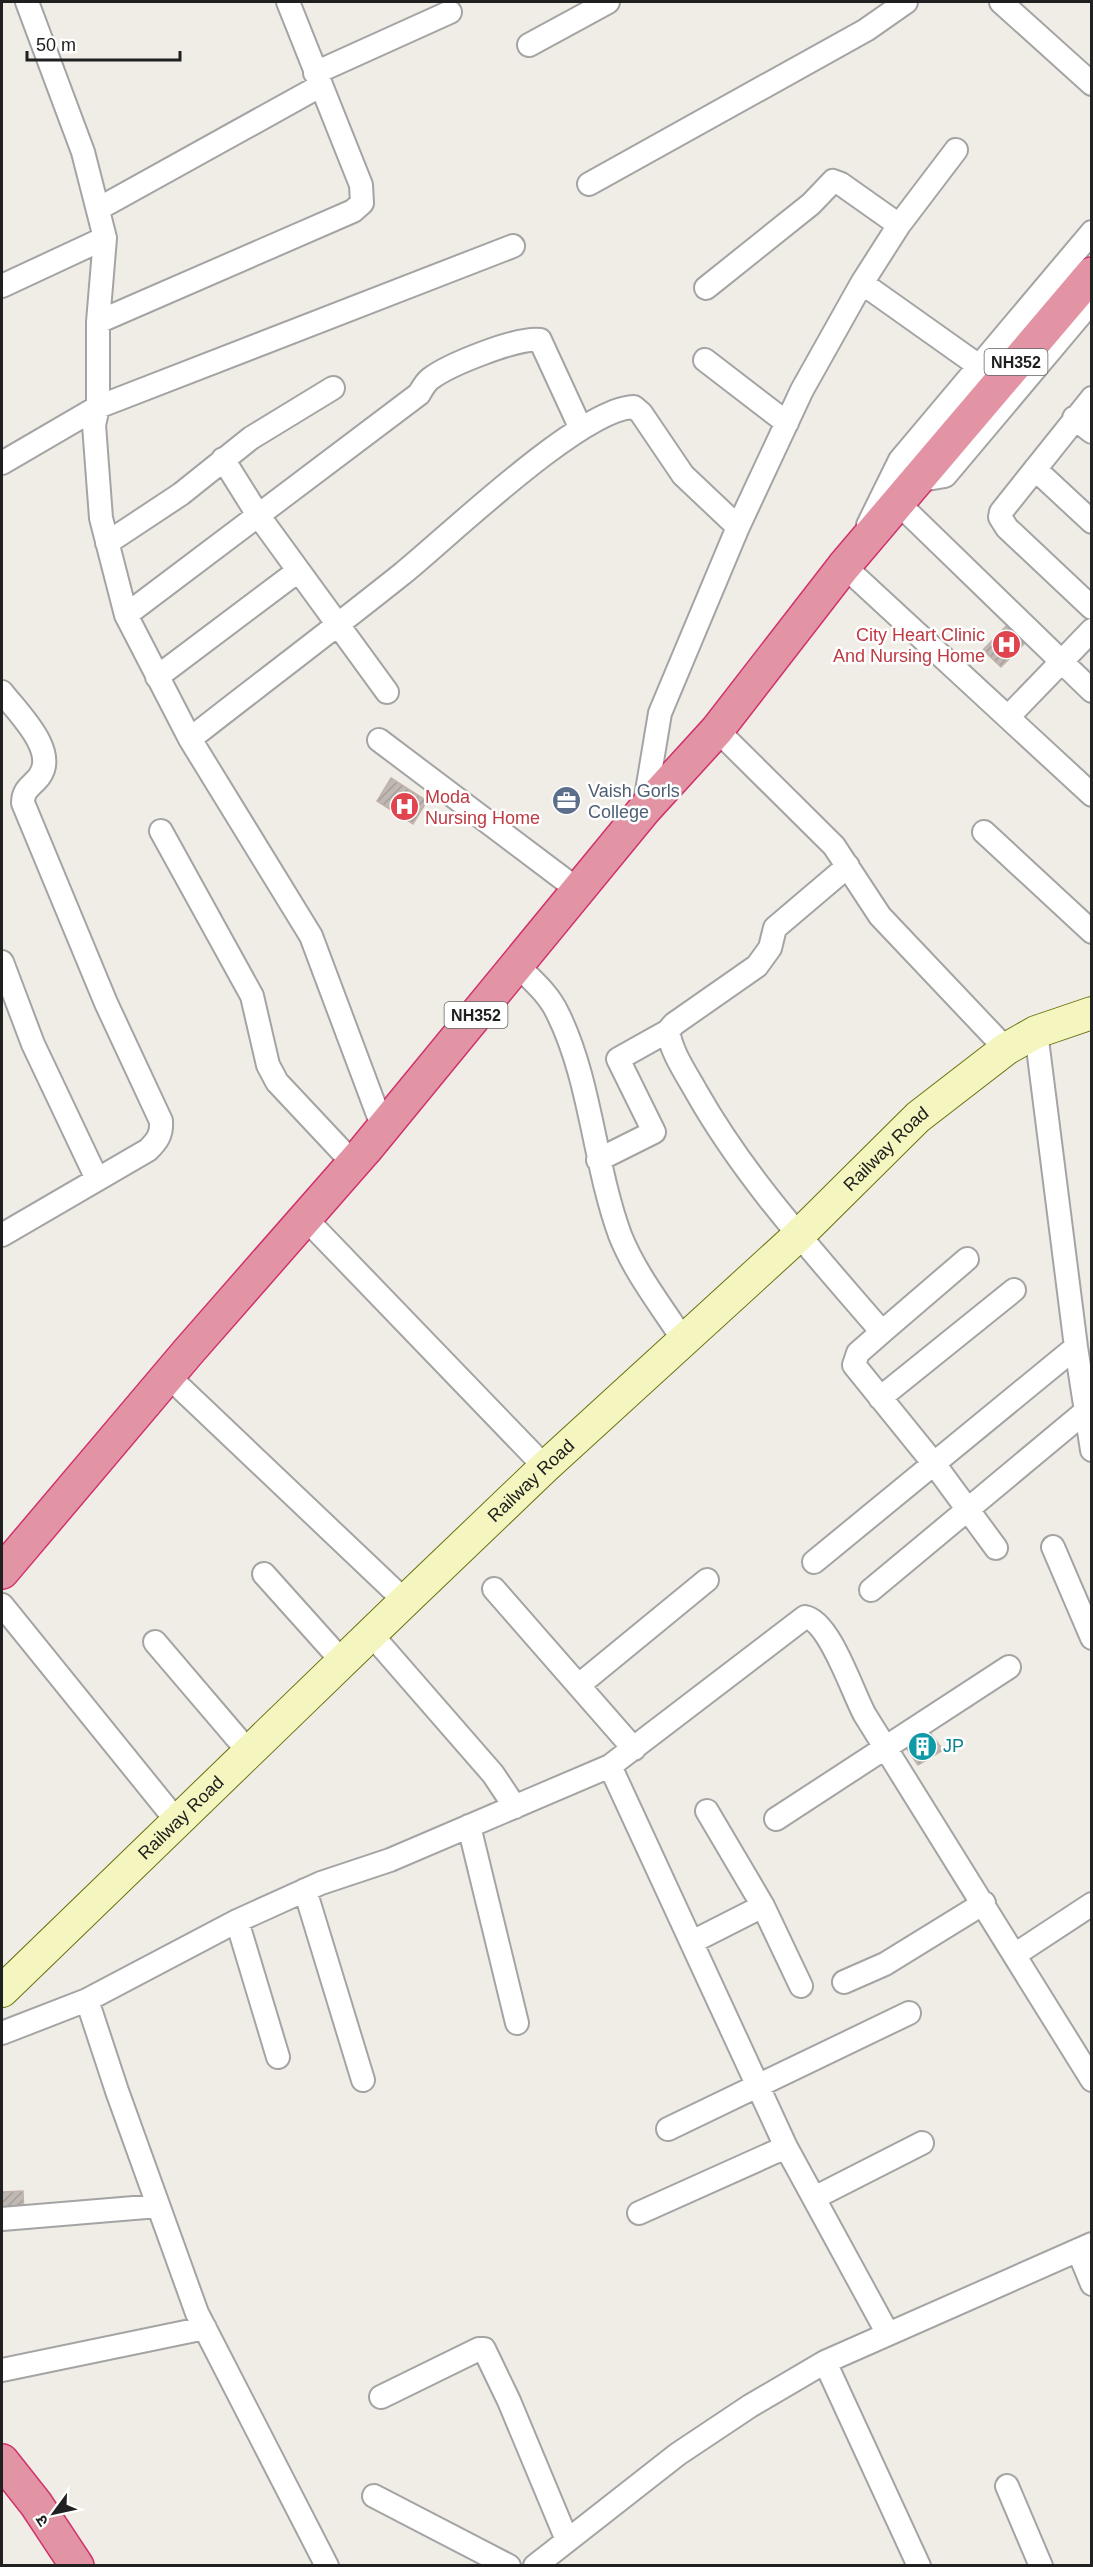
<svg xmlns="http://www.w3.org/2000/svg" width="1093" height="2567" font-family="Helvetica,'Noto Sans Devanagari',sans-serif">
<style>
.building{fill:url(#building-hatch);stroke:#c1b3aa;stroke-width:1.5}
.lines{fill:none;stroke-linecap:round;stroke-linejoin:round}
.street-casing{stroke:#a4a4a4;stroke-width:26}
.secondary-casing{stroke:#6a720c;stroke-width:34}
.highway-casing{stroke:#d0326d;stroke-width:36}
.street{stroke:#fff;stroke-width:22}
.secondary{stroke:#f5f6bf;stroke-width:32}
.highway{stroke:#e294a5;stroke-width:33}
.labels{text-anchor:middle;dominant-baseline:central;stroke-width:5;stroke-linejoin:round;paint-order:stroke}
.shield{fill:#fff;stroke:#636363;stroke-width:1.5}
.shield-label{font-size:16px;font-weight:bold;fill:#202020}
.health-label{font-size:18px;fill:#be3a42;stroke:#fff;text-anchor:end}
.service-label{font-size:18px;fill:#4e5e75;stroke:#fff;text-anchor:start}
.street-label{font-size:18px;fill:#202020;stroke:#fff}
.culture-label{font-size:18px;fill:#0d838f;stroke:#fff;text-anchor:start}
</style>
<defs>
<pattern id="building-hatch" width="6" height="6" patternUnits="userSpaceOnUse" patternTransform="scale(1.5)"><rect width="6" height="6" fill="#c0b8b3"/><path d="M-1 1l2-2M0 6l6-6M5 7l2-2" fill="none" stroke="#a59e9a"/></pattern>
</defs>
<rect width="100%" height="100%" fill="#f0ede7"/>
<path class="building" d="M 1012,620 L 1030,638 L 1001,667 L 983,650 Z
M 391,778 L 427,801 L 413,824 L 377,801 Z
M 925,1726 L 943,1750 L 918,1765 L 902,1742 Z
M 23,2191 L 24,2217 L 2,2218 L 2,2192 Z"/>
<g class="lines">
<defs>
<path id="street" d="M 27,2 L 83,152 L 105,238 L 98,322 L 98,407 L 94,425 L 101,518 L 126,615 L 190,739 L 311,936 L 383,1128
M 1001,2 L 1092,84
M 529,45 L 608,2
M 315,73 L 450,12
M 589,184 L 866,30 L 906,2
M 98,209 L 320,86
M 862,283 L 979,366
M 2,286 L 105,238
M 706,288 L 811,204 L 833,181 L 841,184 L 899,225
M 98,322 L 353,211 L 362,203 L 361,185 L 288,2
M 705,360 L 787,423
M 1092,398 L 1001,512 L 1000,517 L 1007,528 L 1092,608
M 1074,418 L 1092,432
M 223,459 L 258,515 L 387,692
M 2,463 L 98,407 L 513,246
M 1035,469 L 1092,522
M 915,481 L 945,476 L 1092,301
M 897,502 L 1092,691
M 868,525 L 900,460 L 1092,232
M 107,543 L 181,494 L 251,438 L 333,388
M 844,566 L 1092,795
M 126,615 L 419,394 C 422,389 425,383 430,379 C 448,365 517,337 540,340 L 581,429
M 157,677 L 298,571
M 2,692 C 17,712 59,751 39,777 C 31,787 23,789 23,803 L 106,1003 L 161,1121 C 162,1135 157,1141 148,1150 L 2,1235
M 1009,716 L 1092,630
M 717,730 L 834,846 L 880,916 L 1006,1049
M 190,739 C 260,684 332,630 402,574 C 448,537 581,408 634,407 L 641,413 L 683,475 L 738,527
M 379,740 L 578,890
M 644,809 L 660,713 L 738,527 L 802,390 L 862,283 L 899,225 L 956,150
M 161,831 L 252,996 L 268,1065 L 277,1082 L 353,1163
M 984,832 L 1092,932
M 848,866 L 775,928 L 770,948 L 757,966 L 674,1024 L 668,1031 C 672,1054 686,1073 697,1093 C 747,1181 816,1255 882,1332 L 858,1353 L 854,1365 L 935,1465 L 996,1548
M 2,962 L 33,1044 L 97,1179
M 517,965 C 532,980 549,994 558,1014 C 591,1081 594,1164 620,1235 C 635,1273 662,1307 684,1341
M 1036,1032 L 1076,1347 L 1092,1450
M 598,1160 L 654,1132 L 618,1059 L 668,1031
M 305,1218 L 545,1467
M 882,1332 L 967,1259
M 167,1375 L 405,1601
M 880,1398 L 1014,1290
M 1053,1547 L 1092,1638
M 814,1562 L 1076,1347
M 264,1574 L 342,1661
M 494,1589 L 634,1749
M 871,1590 L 1086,1411
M 2,1605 L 176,1820
M 371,1634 L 493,1774 L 515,1807
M 155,1642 L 248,1751
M 579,1685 L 707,1580
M 610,1766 L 786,2147 L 888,2334
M 707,1811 L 763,1906 L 801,1986
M 776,1819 L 1009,1667
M 469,1826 L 517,2023
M 305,1890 L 363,2080
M 237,1921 L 278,2057
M 692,1942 L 763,1906
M 1016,1954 L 1092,1904
M 844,1982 L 885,1964 L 984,1903
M 87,2000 L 117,2091 L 197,2313 L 327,2566
M 2,2033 L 87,2000 L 237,1921 L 321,1883 L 390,1860 L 610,1766 L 805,1617 C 830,1621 853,1694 865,1715 L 1092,2080
M 668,2129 L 909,2013
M 814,2198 L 922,2143
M 639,2213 L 786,2147
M 2,2219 L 158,2206
M 1078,2250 L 1092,2284
M 825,2362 L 919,2566
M 2,2370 L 205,2328
M 381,2397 L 479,2349 L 484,2349 L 509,2401 L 567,2540
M 1007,2486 L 1041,2566
M 374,2496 L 509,2566
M 535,2566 L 678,2454 L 750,2406 L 825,2362 L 1092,2244"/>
<g id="secondary">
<path id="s1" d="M 2,1991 L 405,1601 L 545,1467 L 799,1235 L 918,1117 L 1006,1049 L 1036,1032 L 1092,1013"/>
</g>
<path id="highway" d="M 2,1572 L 188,1352 L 365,1150 L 644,810 L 717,730 L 844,566 L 1092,274
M 2,2461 L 36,2504 L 77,2566"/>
</defs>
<use href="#street" class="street-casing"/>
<use href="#secondary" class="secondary-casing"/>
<use href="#highway" class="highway-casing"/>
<use href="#street" class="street"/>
<use href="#secondary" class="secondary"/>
<use href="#highway" class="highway"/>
</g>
<defs>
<symbol id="hospital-disc" viewBox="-11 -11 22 22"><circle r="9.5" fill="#e0444e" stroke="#fff"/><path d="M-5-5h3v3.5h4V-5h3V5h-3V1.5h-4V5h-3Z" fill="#fff"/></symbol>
<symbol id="office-disc" viewBox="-11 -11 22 22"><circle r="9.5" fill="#5c6f8a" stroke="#fff"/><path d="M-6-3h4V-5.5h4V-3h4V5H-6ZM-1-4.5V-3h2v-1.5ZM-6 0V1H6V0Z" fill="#fff"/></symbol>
<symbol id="building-disc" viewBox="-11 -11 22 22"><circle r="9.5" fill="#0f9aa8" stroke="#fff"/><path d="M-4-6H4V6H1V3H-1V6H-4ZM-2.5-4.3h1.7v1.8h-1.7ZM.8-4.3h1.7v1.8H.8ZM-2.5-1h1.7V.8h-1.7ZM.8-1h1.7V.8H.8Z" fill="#fff"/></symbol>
</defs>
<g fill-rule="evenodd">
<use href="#hospital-disc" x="990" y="628" width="33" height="33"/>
<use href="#office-disc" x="550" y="784" width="33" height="33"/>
<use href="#hospital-disc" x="388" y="790" width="33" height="33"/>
<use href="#building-disc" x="906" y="1730" width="33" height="33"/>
</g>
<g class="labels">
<g class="shield">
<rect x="984.5" y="349" width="63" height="26" rx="4.5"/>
<rect x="444.5" y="1002" width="63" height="26" rx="4.5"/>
</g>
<g class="shield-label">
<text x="1016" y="362">NH352</text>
<text x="476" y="1015">NH352</text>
</g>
<g class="health-label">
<text x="985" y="635">City Heart Clinic<tspan x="985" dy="21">And Nursing Home</tspan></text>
<text x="425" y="797" text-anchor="start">Moda<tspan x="425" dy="21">Nursing Home</tspan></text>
</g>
<g class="service-label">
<text x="588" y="791">Vaish Gorls<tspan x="588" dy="21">College</tspan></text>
</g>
<g class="street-label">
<text stroke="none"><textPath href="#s1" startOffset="1221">Railway Road</textPath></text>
<text stroke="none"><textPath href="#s1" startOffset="735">Railway Road</textPath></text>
<text stroke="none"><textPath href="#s1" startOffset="249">Railway Road</textPath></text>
</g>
<g class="culture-label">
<text x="943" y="1746">JP</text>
</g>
</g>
<rect width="1093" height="2567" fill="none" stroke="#202020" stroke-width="6"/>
<g transform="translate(54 2513) rotate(237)" stroke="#ffffff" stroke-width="4.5" paint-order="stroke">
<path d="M0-4.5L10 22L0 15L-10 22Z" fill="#202020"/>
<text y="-9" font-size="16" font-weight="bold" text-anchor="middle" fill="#202020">उ</text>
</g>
<path d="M27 51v9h153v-9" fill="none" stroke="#202020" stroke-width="3"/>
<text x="36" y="51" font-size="18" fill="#202020" stroke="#ffffff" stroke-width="4.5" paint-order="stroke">50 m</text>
</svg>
